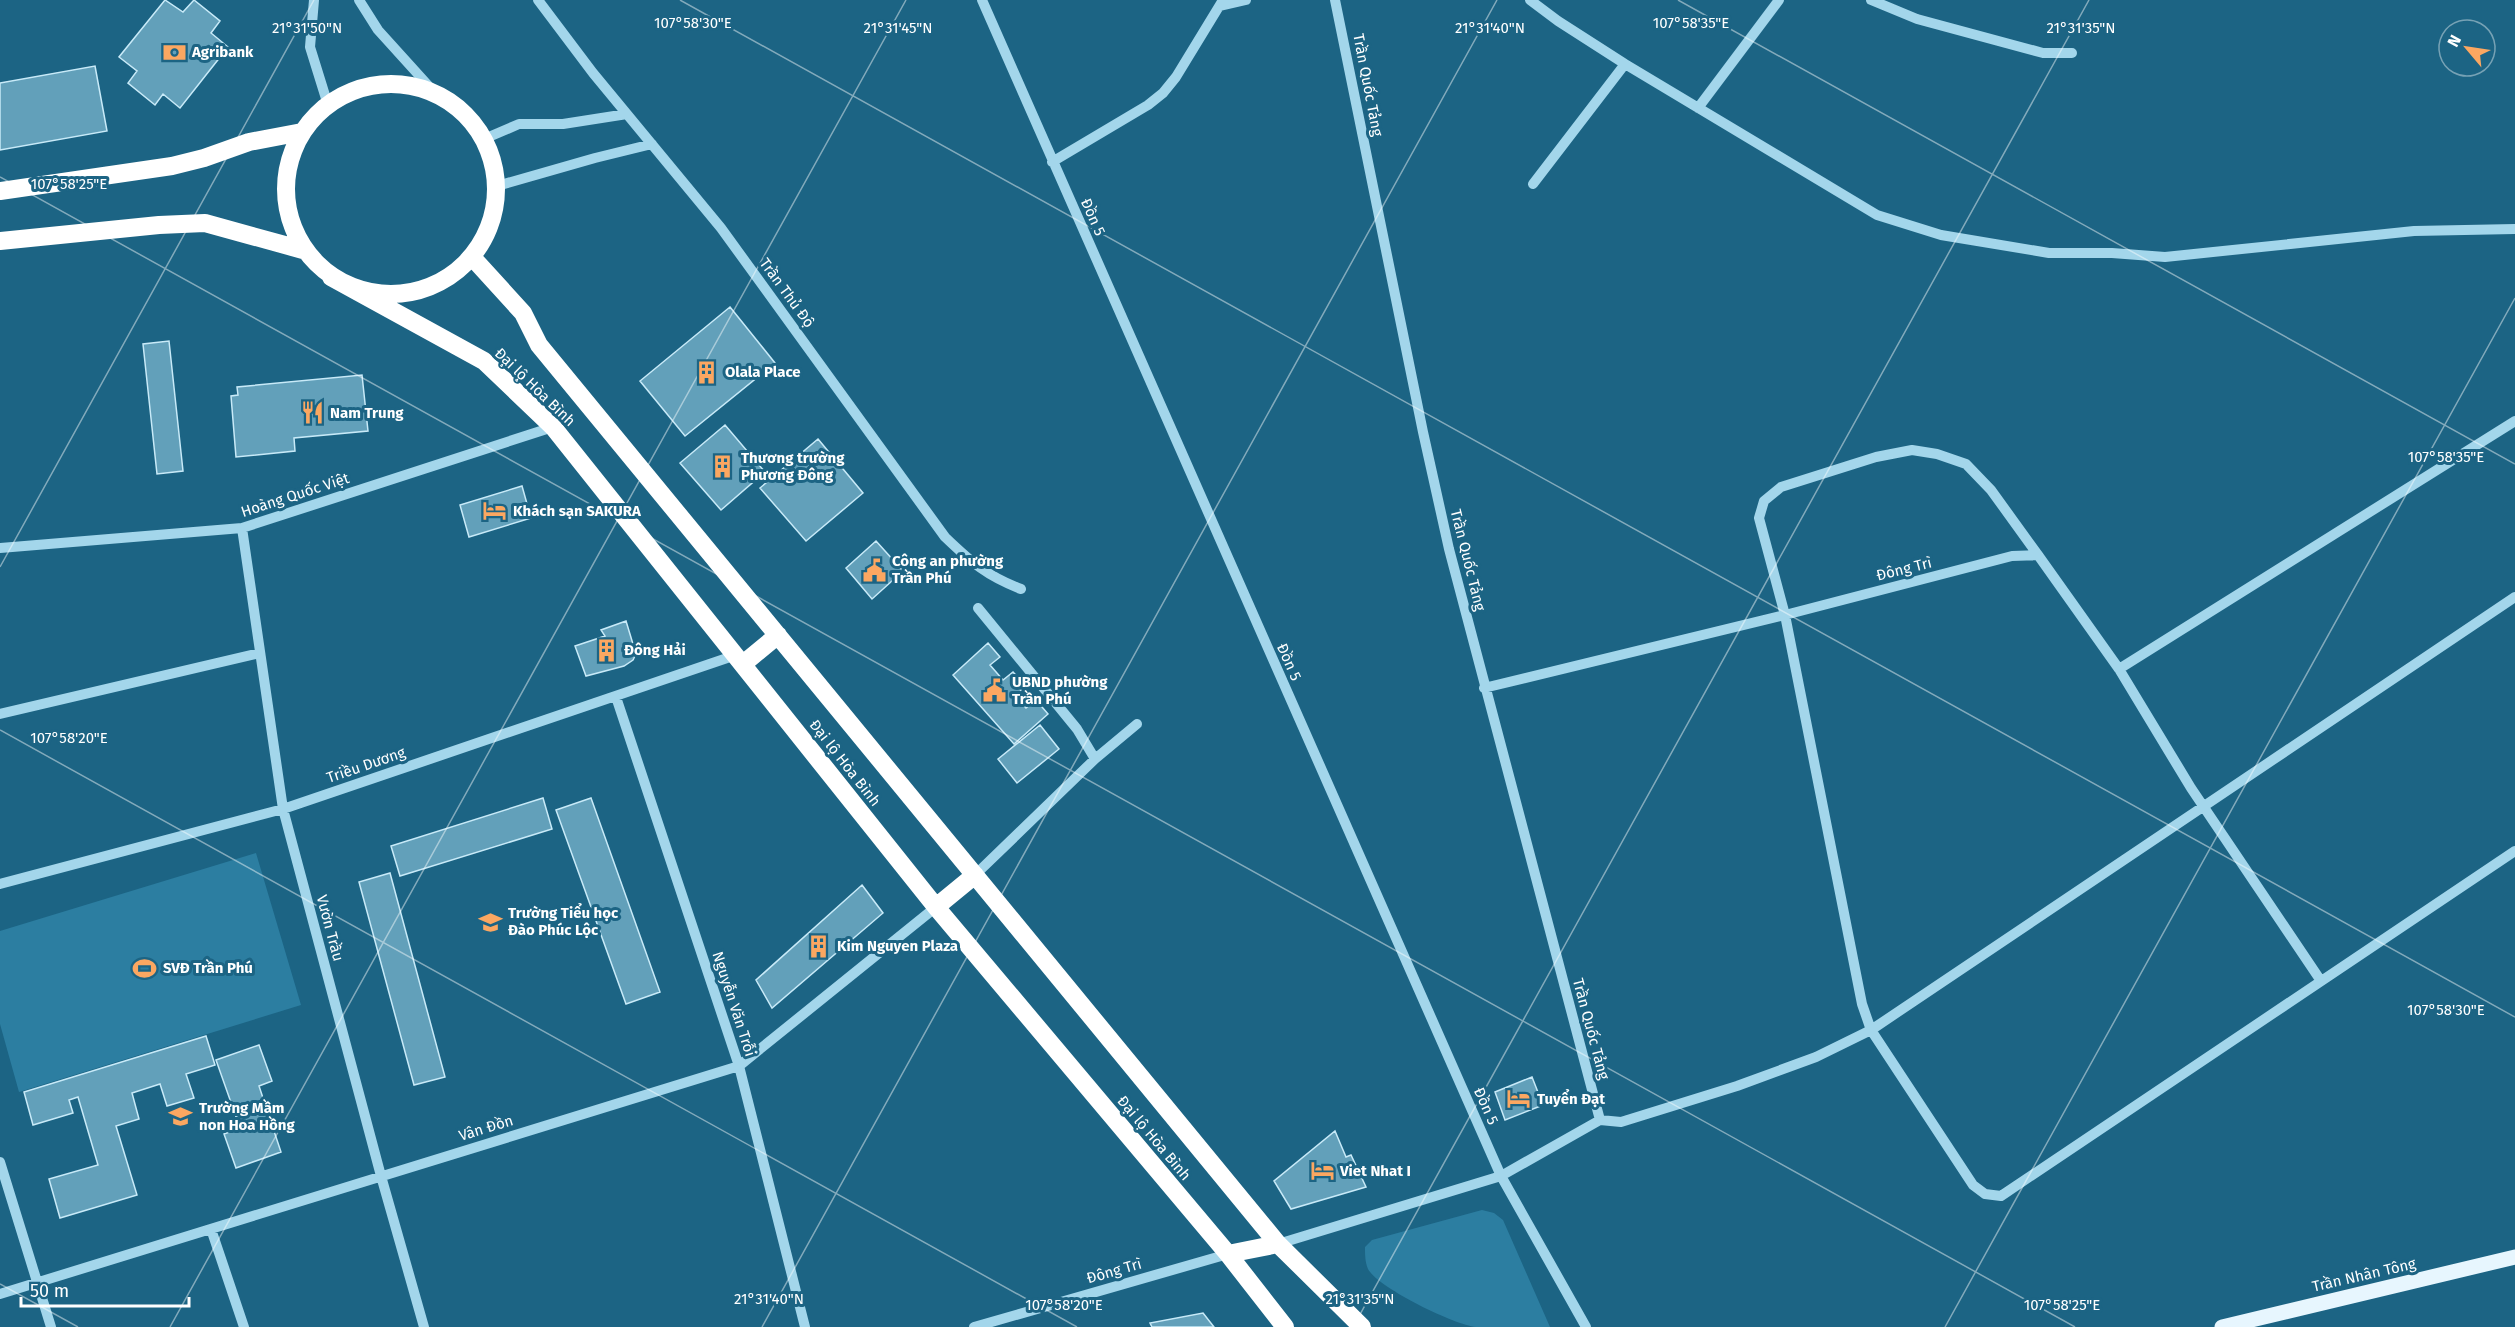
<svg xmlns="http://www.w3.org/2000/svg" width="2515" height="1327" font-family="'Fira Sans',sans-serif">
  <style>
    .park { fill: #2c7ea1 }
    .building { fill: #62a0ba; stroke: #c8eaf8; stroke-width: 1.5 }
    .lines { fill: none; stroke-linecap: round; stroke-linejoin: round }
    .minor { stroke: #a3d6eb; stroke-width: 10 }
    .major { stroke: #e7f6fe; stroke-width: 15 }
    .highway { stroke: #fff; stroke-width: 18 }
    .ticks { fill: none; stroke: #fff; stroke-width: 1.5; stroke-opacity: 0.45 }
    .labels { text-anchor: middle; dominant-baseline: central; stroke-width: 6; stroke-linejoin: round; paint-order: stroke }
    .poi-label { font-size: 15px; font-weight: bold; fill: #fff; stroke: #1c6484; text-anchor: start }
    .street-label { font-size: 15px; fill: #fff; stroke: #1c6484 }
    .ticks-label { font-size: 15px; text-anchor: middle; fill: #fff; stroke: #1c6484; stroke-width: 6; stroke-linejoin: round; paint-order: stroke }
  </style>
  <rect width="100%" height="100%" fill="#1c6484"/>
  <path class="park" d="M 256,853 L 301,1005 L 19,1092 L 0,1024 L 0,931 Z
    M 1482,1210 L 1494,1213 L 1503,1220 L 1550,1327 C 1526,1327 1501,1327 1476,1327 C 1455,1325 1378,1288 1368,1269 C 1365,1262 1365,1254 1365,1247 L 1372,1240 Z"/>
  <path class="building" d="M 165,0 L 183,12 L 194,0 L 220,21 L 211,33 L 228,47 L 180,108 L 163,94 L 155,105 L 128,83 L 137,71 L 119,57 Z
    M 95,66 L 107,131 L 0,150 L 0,83 Z
    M 730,307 L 775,363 L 685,436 L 640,381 Z
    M 169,341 L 183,471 L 157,474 L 143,344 Z
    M 362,375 L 368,431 L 294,438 L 295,451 L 236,457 L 231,396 L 238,395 L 237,387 Z
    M 725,425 L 765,472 L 721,510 L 680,463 Z
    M 818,439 L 863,493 L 806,541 L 760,488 Z
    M 522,486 L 531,518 L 469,537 L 460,505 Z
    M 876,541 L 903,571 L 872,599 L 846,568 Z
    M 626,621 L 636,654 L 633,660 L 624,666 L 586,676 L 575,646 L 605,636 L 601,630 Z
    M 988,643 L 1000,657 L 990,665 L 1003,680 L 1013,672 L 1026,686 L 1015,696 L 1026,708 L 1036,700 L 1048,714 L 1014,744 L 953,675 Z
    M 1040,725 L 1059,749 L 1017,783 L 998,759 Z
    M 543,798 L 552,829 L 400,876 L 391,846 Z
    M 591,798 L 660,992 L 626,1004 L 556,810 Z
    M 390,873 L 445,1077 L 414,1085 L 359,882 Z
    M 862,885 L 883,913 L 772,1008 L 756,980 Z
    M 206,1036 L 215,1065 L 186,1074 L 194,1098 L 167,1106 L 160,1084 L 132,1093 L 139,1119 L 116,1126 L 137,1195 L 60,1218 L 49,1179 L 98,1165 L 78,1097 L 69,1100 L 73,1113 L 33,1125 L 24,1092 Z
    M 259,1045 L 272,1081 L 259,1086 L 281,1152 L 236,1168 L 224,1134 L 240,1128 L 216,1060 Z
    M 1532,1077 L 1543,1105 L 1505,1120 L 1495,1092 Z
    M 1335,1131 L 1346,1157 L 1351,1155 L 1366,1187 L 1291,1209 L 1274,1181 Z
    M 1203,1313 L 1214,1327 L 1152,1327 L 1150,1323 Z"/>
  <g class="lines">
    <path class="minor" d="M 314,0 L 310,47 L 328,105
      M 359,0 L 378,30 L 435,93
      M 538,0 L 593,73 L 721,228 L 945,537 C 971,562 987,576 1021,589
      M 982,0 L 1501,1176 L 1586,1327
      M 1335,0 L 1423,432 L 1449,549 L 1600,1120
      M 1530,0 L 1558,21 L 1625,64 L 1877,215 L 1941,235 L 2049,253 L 2112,253 L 2165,257 L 2414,231 L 2515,229
      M 1871,0 L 1917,19 L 2043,53 L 2072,53
      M 1220,6 L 1246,0
      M 1698,108 L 1779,0
      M 484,139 L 519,124 L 563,124 L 627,114
      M 1052,162 L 1148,105 L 1163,93 L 1176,77 L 1223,0
      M 1533,184 L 1625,64
      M 497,186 L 595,158 L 652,144
      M 242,528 L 283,809 L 381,1176 L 424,1327
      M 0,548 L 242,528 L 553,427
      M 2038,555 L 1991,490 L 1966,464 L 1937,454 L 1912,450 L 1876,457 L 1781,487 L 1764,501 L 1759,518 L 1785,615 L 1862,1004 L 1871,1030 L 1973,1185 L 1985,1194 L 2001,1196 L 2515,851
      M 978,608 L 1077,729 L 1095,759
      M 2119,669 L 2515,421
      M 1484,688 L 1785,615 L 2012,556 L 2038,555 L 2119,669 L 2191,788 L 2321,981
      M 616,697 L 739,1066 L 805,1327
      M 0,714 L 260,653
      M 975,875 L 1095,759 L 1137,724
      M 0,884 L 283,809 L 736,655
      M 0,1162 L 51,1327
      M 211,1229 L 244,1327
      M 1278,1244 L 1501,1176 L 1600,1120 L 1621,1122 L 1737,1086 L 1816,1057 L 1871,1030 L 2515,597
      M 0,1294 L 739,1066 L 936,907
      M 974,1327 L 1228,1254"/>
    <path class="major" d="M 2222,1327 L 2515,1257"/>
    <path class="highway" d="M286 189a105 105 0 1 1 210 0a105 105 0 1 1-210 0Z
      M 0,191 L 172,166 L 204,158 L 249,142 L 302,132
      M 0,241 L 159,225 L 205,223 L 303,250
      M 472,257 L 523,313 L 539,345 L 1278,1244 L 1362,1327
      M 331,277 L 484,361 L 553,427 L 936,907 L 1228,1254 L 1285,1327
      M 743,664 L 778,635
      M 936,907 L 975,875
      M 1228,1254 L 1278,1244"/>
  </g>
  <path class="ticks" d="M 680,0 L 2515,1017M 1678,0 L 2515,464M 0,177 L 2075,1327M 0,567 L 314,0M 0,730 L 1077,1327M 0,1284 L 78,1327M 170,1327 L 906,0M 762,1327 L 1497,0M 1353,1327 L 2089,0M 1945,1327 L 2515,298"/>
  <defs>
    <symbol id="bank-bare" viewBox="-9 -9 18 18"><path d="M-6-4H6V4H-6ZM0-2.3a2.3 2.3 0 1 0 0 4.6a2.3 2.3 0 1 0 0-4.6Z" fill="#fba761" stroke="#1c6484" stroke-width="2.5" paint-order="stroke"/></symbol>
    <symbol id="building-bare" viewBox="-9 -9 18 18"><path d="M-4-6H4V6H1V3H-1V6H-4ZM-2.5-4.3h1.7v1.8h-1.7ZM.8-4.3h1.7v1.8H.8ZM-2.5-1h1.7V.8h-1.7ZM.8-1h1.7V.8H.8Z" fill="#fba761" stroke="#1c6484" stroke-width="2.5" paint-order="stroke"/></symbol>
    <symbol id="restaurant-bare" viewBox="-9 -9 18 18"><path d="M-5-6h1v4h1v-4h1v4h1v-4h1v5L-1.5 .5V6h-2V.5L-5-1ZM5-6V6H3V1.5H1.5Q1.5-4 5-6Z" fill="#fba761" stroke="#1c6484" stroke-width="2.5" paint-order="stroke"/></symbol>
    <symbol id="hotel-bare" viewBox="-9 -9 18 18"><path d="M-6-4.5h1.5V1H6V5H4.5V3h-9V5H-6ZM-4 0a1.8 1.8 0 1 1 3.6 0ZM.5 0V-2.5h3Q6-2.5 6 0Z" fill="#fba761" stroke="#1c6484" stroke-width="2.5" paint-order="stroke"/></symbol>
    <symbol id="civic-bare" viewBox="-9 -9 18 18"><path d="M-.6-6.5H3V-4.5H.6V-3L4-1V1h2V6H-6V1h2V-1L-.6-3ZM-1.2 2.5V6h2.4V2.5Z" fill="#fba761" stroke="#1c6484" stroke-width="2.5" paint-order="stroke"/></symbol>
    <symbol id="school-bare" viewBox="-9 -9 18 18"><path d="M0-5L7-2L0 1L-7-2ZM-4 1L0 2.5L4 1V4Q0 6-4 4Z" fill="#fba761" stroke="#1c6484" stroke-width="2.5" paint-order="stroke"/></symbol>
    <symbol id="stadium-bare" viewBox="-9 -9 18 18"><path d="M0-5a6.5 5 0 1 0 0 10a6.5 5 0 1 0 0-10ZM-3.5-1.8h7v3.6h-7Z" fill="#fba761" stroke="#1c6484" stroke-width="2.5" paint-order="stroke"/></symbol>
  </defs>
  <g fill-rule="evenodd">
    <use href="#bank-bare" x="158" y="36" width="33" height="33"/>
    <use href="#building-bare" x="690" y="356" width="33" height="33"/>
    <use href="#restaurant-bare" x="296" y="396" width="33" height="33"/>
    <use href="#building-bare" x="706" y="450" width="33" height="33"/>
    <use href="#hotel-bare" x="478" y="494" width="33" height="33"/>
    <use href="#civic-bare" x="858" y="554" width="33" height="33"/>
    <use href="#building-bare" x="590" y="634" width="33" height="33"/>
    <use href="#civic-bare" x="978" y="674" width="33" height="33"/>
    <use href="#school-bare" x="474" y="906" width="33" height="33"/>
    <use href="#building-bare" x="802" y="930" width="33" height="33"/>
    <use href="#stadium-bare" x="128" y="952" width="33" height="33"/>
    <use href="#hotel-bare" x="1502" y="1082" width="33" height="33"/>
    <use href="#school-bare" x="164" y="1100" width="33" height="33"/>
    <use href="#hotel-bare" x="1306" y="1154" width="33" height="33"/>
  </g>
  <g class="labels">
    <g class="poi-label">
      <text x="192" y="52">Agribank</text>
      <text x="725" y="372">Olala Place</text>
      <text x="330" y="413">Nam Trung</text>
      <text x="741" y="458">Thương trường<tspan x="741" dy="17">Phương Đông</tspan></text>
      <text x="513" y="511">Khách sạn SAKURA</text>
      <text x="892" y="561">Công an phường<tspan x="892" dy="17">Trần Phú</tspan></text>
      <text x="624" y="650">Đông Hải</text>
      <text x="1012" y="682">UBND phường<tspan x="1012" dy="17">Trần Phú</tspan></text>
      <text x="508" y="913">Trường Tiểu học<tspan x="508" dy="17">Đào Phúc Lộc</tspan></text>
      <text x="837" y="946">Kim Nguyen Plaza</text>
      <text x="163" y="968">SVĐ Trần Phú</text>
      <text x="1537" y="1099">Tuyển Đạt</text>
      <text x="199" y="1108">Trường Mầm<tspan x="199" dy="17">non Hoa Hồng</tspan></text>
      <text x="1340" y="1171">Viet Nhat I</text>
    </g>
    <g class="street-label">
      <text transform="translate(1368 85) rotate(79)">Trần Quốc Tảng</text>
      <text transform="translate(1093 217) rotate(66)">Đồn 5</text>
      <text transform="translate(787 293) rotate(54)">Trần Thủ Độ</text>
      <text transform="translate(535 387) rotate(44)">Đại lộ Hòa Bình</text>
      <text transform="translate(295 495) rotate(-18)">Hoàng Quốc Việt</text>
      <text transform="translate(1468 560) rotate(76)">Trần Quốc Tảng</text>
      <text transform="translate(1904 569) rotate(-14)">Đông Trì</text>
      <text transform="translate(1289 662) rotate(66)">Đồn 5</text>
      <text transform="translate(845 763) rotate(52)">Đại lộ Hòa Bình</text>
      <text transform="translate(366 765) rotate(-19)">Triều Dương</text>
      <text transform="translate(330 928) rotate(75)">Vườn Trầu</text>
      <text transform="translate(734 1004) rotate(72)">Nguyễn Văn Trỗi</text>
      <text transform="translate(1591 1029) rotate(75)">Trần Quốc Tảng</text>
      <text transform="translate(1486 1106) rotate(66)">Đồn 5</text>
      <text transform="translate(486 1128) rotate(-17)">Vân Đồn</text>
      <text transform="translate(1154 1138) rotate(50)">Đại lộ Hòa Bình</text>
      <text transform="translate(1114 1271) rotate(-16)">Đông Trì</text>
      <text transform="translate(2364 1275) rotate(-13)">Trần Nhân Tông</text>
    </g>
  </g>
  <g class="ticks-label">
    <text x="1691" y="28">107°58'35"E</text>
    <text x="693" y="28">107°58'30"E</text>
    <text x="307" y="33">21°31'50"N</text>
    <text x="898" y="33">21°31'45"N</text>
    <text x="1490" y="33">21°31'40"N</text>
    <text x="2081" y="33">21°31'35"N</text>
    <text x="69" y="189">107°58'25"E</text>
    <text x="2446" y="462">107°58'35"E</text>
    <text x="69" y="743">107°58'20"E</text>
    <text x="2446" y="1015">107°58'30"E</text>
    <text x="769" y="1304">21°31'40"N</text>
    <text x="1360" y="1304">21°31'35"N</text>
    <text x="1064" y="1310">107°58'20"E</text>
    <text x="2062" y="1310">107°58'25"E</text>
  </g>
  <g transform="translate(2467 48) rotate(299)"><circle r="28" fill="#1c6484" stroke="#77a2b5" stroke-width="1.5"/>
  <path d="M0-4.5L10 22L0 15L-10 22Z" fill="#fba761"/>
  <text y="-9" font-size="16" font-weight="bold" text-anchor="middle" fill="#ffffff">N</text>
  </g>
  <path d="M21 1297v9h168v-9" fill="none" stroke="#ffffff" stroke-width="3"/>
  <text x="30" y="1297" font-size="18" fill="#ffffff" stroke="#1c6484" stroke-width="4.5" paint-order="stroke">50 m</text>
</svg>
